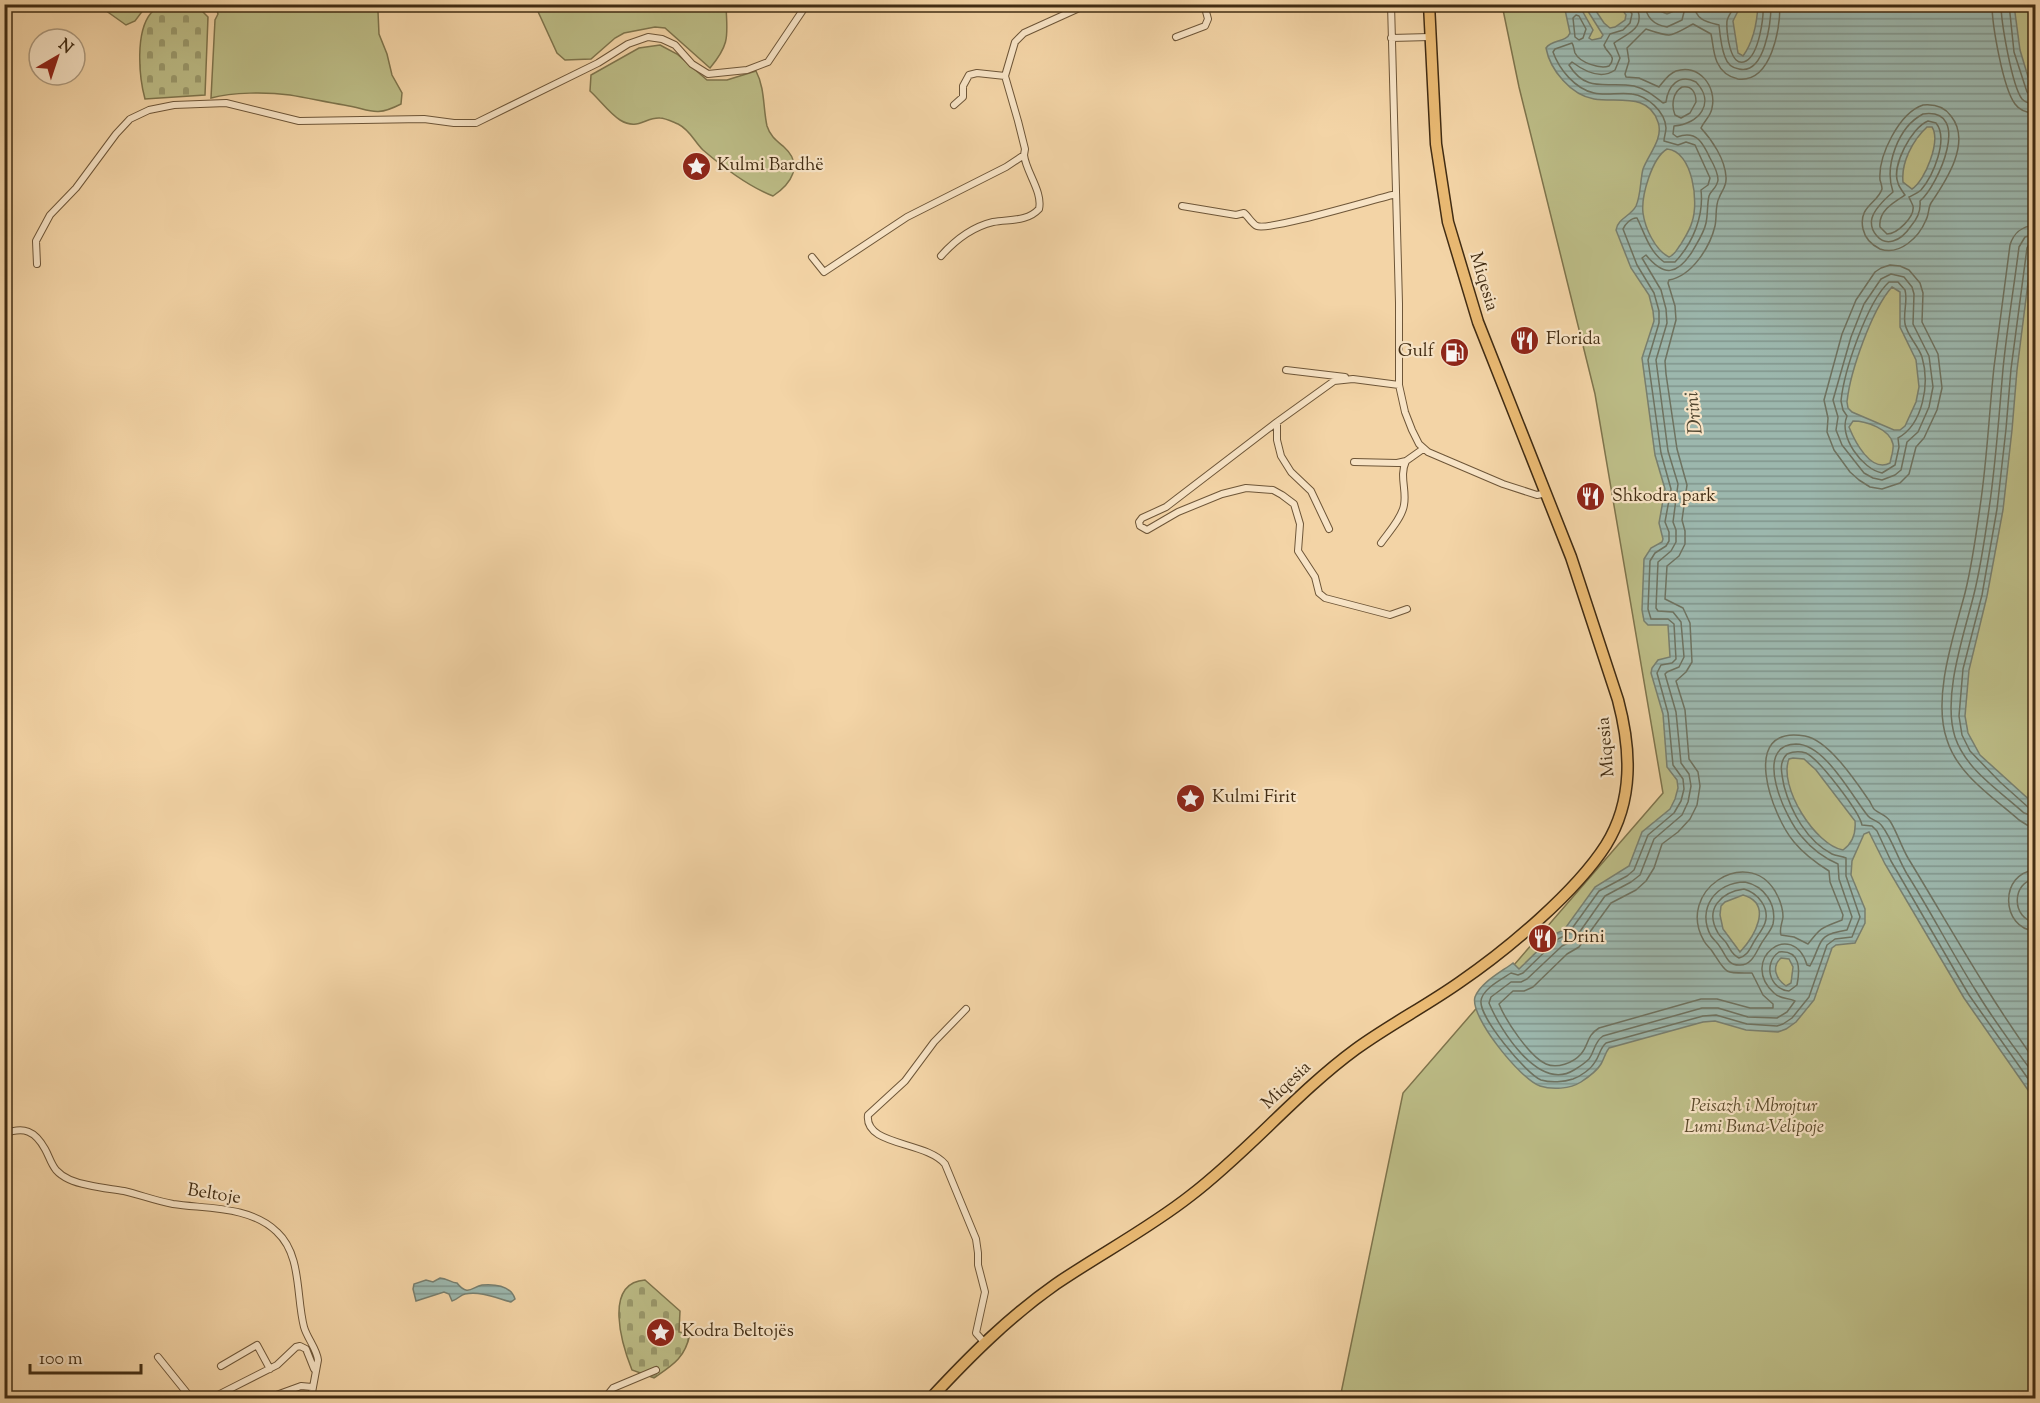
<svg xmlns="http://www.w3.org/2000/svg" width="2040" height="1403" font-family="'Sorts Mill Goudy',serif">
  <style>
    .green { fill: #bcbc86; stroke: #7e744c; stroke-width: 1.5 }
    .cemetery { fill: url(#cemetery-stones); stroke: #7e744c; stroke-width: 1.5 }
    .water { fill: url(#water-rules); stroke: #787f6f; stroke-width: 1.5; fill-rule: evenodd }
    .lines { fill: none; stroke-linecap: round; stroke-linejoin: round }
    .shore { stroke: #6e7260; stroke-width: 1.5 }
    .minor-casing { stroke: #6e5638; stroke-width: 8 }
    .primary-casing { stroke: #412c13; stroke-width: 13 }
    .minor { stroke: #f7e3c5; stroke-width: 6 }
    .primary { stroke: #eaba73; stroke-width: 10 }
    .labels { text-anchor: middle; dominant-baseline: central; stroke-width: 4.5; stroke-linejoin: round; paint-order: stroke }
    .poi-label { font-size: 18px; fill: #412c13; stroke: #f7e3c5; text-anchor: start }
    .street-label { font-size: 18px; fill: #412c13; stroke: #f7e3c5 }
    .park-label { font-size: 18px; font-style: italic; fill: #5a492a; stroke: #f7e3c5 }
    .water-label { font-size: 20px; font-style: italic; fill: #534832; stroke: #f7e3c5 }
  </style>
  <defs>
    <pattern id="cemetery-stones" width="16" height="16" patternUnits="userSpaceOnUse" patternTransform="scale(1.5)"><rect width="16" height="16" fill="#bcbc86"/><path d="M2 7V4a2 2 0 0 1 4 0v3zM10 15v-3a2 2 0 0 1 4 0v3z" fill="#9a996c"/></pattern>
    <pattern id="water-rules" width="6" height="5" patternUnits="userSpaceOnUse" patternTransform="scale(1.5)"><rect width="6" height="5" fill="#9cb7ad"/><path d="M0 2.5h6" fill="none" stroke="#81958c"/></pattern>
  </defs>
  <rect width="100%" height="100%" fill="#f3d4a6"/>
  <filter id="stains"><feTurbulence type="fractalNoise" baseFrequency=".00333" numOctaves="4"/><feColorMatrix values="0 0 0 0 .2 0 0 0 0 .09 0 0 0 0 .02 0 0 0 .5 -.17"/></filter>
  <radialGradient id="worn" r=".72"><stop offset=".6" stop-color="#630" stop-opacity="0"/><stop offset="1" stop-color="#630" stop-opacity=".3"/></radialGradient>
  <path class="green" d="M 215,4 L 375,5 L 378,12 L 379,34 L 387,54 L 392,75 L 402,93 L 401,104 C 374,118 370,109 344,105 C 326,102 308,98 290,95 C 267,92 233,92 211,98 L 215,20 L 218,14 Z
    M 98,5 L 147,5 L 135,21 L 126,25 Z
    M 535,5 L 726,5 C 727,35 731,43 710,68 L 665,28 L 655,27 L 624,33 L 615,38 L 591,59 L 565,60 L 557,53 Z
    M 1502,5 L 2035,5 L 2035,1398 L 1340,1398 L 1403,1093 L 1663,793 L 1595,394 L 1519,87 Z
    M 660,45 L 677,54 L 707,80 L 727,80 L 756,71 C 765,88 763,108 767,126 C 770,136 777,141 784,147 C 804,165 791,184 773,196 C 747,186 724,168 703,150 C 694,141 690,130 678,124 C 673,122 665,118 660,118 C 645,117 638,131 620,120 C 609,113 600,100 590,91 L 591,75 L 639,48 Z"/>
  <path class="cemetery" d="M 163,4 L 196,5 L 208,17 L 205,95 L 145,99 C 139,77 135,32 151,13 C 154,10 159,7 163,4 Z
    M 645,1280 L 680,1311 L 679,1332 L 690,1334 C 685,1358 673,1365 654,1378 L 632,1370 C 622,1345 603,1283 645,1280 Z"/>
  <path class="water" d="M 1564,5 L 1579,5 L 1593,30 L 1589,38 L 1592,40 L 1601,38 L 1603,35 L 1584,5 L 1592,5 L 1604,23 L 1610,28 L 1615,27 L 1625,20 L 1626,15 L 1619,5 L 1658,5 L 1662,12 L 1667,14 L 1672,12 L 1673,5 L 1706,5 L 1712,10 L 1716,10 L 1719,5 L 1741,5 L 1733,21 L 1738,53 L 1743,56 C 1754,41 1757,23 1758,5 L 2014,5 L 2020,50 L 2035,100 L 2035,227 L 2017,370 L 2012,430 L 2003,510 L 1987,596 L 1969,670 L 1965,716 L 1968,733 L 1980,755 L 2035,805 L 2035,892 L 2031,895 L 2030,900 L 2036,913 L 2035,1100 L 1964,998 L 1885,864 L 1869,832 L 1864,834 L 1852,861 L 1851,875 L 1865,909 L 1865,923 L 1855,943 L 1836,945 L 1832,948 L 1814,1000 L 1796,1022 L 1786,1029 L 1778,1032 L 1746,1030 L 1715,1021 L 1703,1022 L 1609,1048 C 1605,1053 1604,1059 1601,1064 C 1597,1071 1587,1078 1581,1082 C 1570,1089 1552,1090 1540,1086 C 1521,1080 1469,1016 1475,997 C 1480,983 1501,972 1513,963 L 1519,969 L 1555,934 L 1564,930 L 1595,887 L 1629,866 L 1642,832 L 1670,809 L 1675,799 L 1678,788 L 1677,780 L 1667,767 L 1663,714 L 1651,673 L 1652,668 L 1658,660 L 1670,657 L 1668,625 L 1648,625 L 1644,621 L 1642,610 L 1644,559 L 1651,548 L 1662,542 L 1663,539 L 1659,523 L 1665,489 L 1655,455 L 1642,358 L 1654,321 L 1653,311 L 1649,295 L 1631,268 L 1616,230 C 1618,218 1631,216 1636,206 C 1641,195 1640,181 1643,169 C 1648,155 1664,138 1658,122 C 1648,92 1617,103 1594,99 C 1571,95 1550,70 1546,48 C 1552,39 1566,43 1570,33 ZM 1927,127 L 1932,127 C 1941,141 1925,181 1912,189 L 1903,182 C 1901,162 1913,140 1927,127 ZM 1667,149 C 1693,151 1699,203 1692,222 C 1690,230 1685,237 1681,244 C 1677,249 1675,255 1669,257 C 1655,250 1645,228 1643,213 C 1641,196 1652,158 1667,149 ZM 1892,287 L 1900,292 L 1900,327 L 1916,360 L 1919,387 L 1916,402 L 1905,426 L 1900,430 L 1894,430 L 1852,412 L 1848,408 L 1847,402 C 1850,372 1872,309 1892,287 ZM 1853,421 C 1866,421 1890,429 1893,444 C 1894,450 1891,457 1890,463 C 1871,473 1855,442 1849,427 ZM 1793,758 L 1804,759 L 1816,770 L 1855,821 C 1856,833 1853,843 1843,850 C 1815,845 1778,786 1789,759 ZM 1743,895 C 1774,904 1754,937 1740,952 L 1723,929 L 1720,915 L 1721,906 L 1725,902 ZM 1781,958 L 1789,959 L 1793,967 L 1791,983 L 1786,986 C 1776,979 1771,967 1781,958 Z
    M 440,1278 C 447,1278 451,1283 457,1283 C 468,1297 472,1287 482,1285 C 495,1284 511,1286 515,1299 L 511,1302 C 496,1298 481,1291 465,1294 C 460,1295 457,1300 452,1301 L 449,1294 L 444,1292 L 416,1301 L 413,1289 L 414,1284 L 426,1280 L 433,1282 Z"/>
  <g class="lines">
    <path class="shore" d="M 1626,4 L 1632,14 L 1630,23 L 1623,30 L 1610,34 L 1604,45 C 1606,53 1618,56 1609,66 C 1600,69 1580,63 1575,53 C 1574,50 1574,46 1572,43 L 1555,49 L 1553,52 C 1559,69 1575,89 1594,93 C 1606,96 1620,92 1632,94 C 1647,96 1665,111 1666,128 C 1666,132 1664,137 1664,141 L 1678,145 L 1686,142 L 1695,145 L 1710,178 L 1708,185 L 1701,190 C 1704,216 1693,243 1675,262 L 1664,262 C 1649,251 1645,234 1637,218 C 1632,217 1625,224 1623,229 L 1637,265 L 1654,293 L 1659,311 L 1659,323 L 1648,360 L 1661,453 L 1671,489 L 1665,522 L 1669,532 L 1669,541 L 1666,546 L 1655,553 L 1650,561 L 1648,609 L 1651,619 L 1668,619 L 1674,624 L 1676,659 L 1672,663 L 1661,665 L 1657,673 L 1668,713 L 1673,765 L 1683,779 L 1684,789 L 1681,801 L 1674,813 L 1648,835 L 1634,870 L 1627,876 L 1599,891 L 1568,934 L 1558,939 L 1523,973 L 1518,975 L 1511,973 C 1502,979 1482,989 1481,1001 C 1479,1017 1526,1074 1541,1080 C 1551,1083 1564,1082 1573,1079 C 1581,1076 1591,1069 1595,1062 C 1600,1055 1600,1048 1606,1043 L 1703,1016 L 1716,1015 L 1747,1024 L 1777,1026 L 1783,1024 L 1792,1018 L 1809,997 L 1827,945 L 1835,939 L 1852,937 L 1860,917 L 1846,876 L 1846,858 C 1842,856 1836,856 1832,854 C 1807,841 1791,812 1784,786 C 1782,774 1778,763 1787,754 C 1792,752 1799,751 1806,753 C 1819,759 1859,811 1862,825 L 1872,826 L 1877,831 L 1891,861 L 1969,995 L 2036,1090
      M 1635,4 C 1648,28 1628,33 1614,43 L 1620,58 L 1615,70 C 1601,80 1584,71 1572,62 L 1569,65 C 1587,94 1607,81 1634,86 C 1646,89 1654,96 1663,103 L 1666,102 C 1668,86 1679,73 1696,82 C 1716,103 1699,124 1674,126 L 1673,134 L 1677,137 C 1697,130 1703,143 1710,158 C 1714,165 1718,173 1718,180 C 1717,188 1711,190 1709,196 C 1707,204 1708,214 1706,223 C 1704,233 1697,243 1692,252 C 1677,275 1664,277 1646,255 L 1642,258 L 1661,290 L 1666,309 L 1667,323 L 1656,360 L 1668,451 L 1678,484 L 1673,522 L 1676,530 L 1676,542 L 1671,551 L 1658,562 L 1656,608 L 1658,611 L 1673,612 L 1681,622 L 1684,657 L 1679,667 L 1667,672 L 1665,674 L 1676,712 L 1681,763 L 1689,774 L 1691,786 L 1688,802 L 1682,815 L 1654,839 L 1640,875 L 1631,882 L 1605,896 L 1574,940 L 1562,946 L 1527,979 L 1521,982 L 1511,982 L 1491,997 L 1489,1003 C 1500,1030 1539,1092 1574,1070 C 1579,1067 1585,1063 1589,1059 C 1595,1051 1594,1042 1603,1036 L 1702,1008 L 1718,1008 L 1748,1017 L 1777,1018 L 1787,1012 L 1795,1001 C 1788,997 1781,1000 1774,993 C 1738,960 1793,918 1807,965 L 1810,966 C 1823,942 1815,935 1847,930 L 1852,917 L 1839,879 L 1838,864 C 1824,858 1812,849 1802,837 C 1786,820 1751,745 1796,744 C 1825,744 1851,795 1868,816 C 1871,820 1878,820 1882,826 C 1892,839 1898,859 1907,874 C 1931,912 1952,953 1976,991 C 1994,1021 2015,1049 2036,1077
      M 1645,4 C 1646,18 1655,25 1667,27 L 1682,20 L 1686,4
      M 1694,4 C 1695,20 1707,22 1719,25 C 1720,35 1721,47 1725,57 C 1727,63 1732,68 1739,69 C 1765,75 1771,22 1771,4
      M 1735,4 C 1733,11 1728,15 1727,21 C 1726,31 1730,70 1746,61 C 1759,54 1764,18 1763,4
      M 1780,4 C 1780,28 1772,83 1738,79 C 1729,77 1721,71 1717,62 C 1713,53 1713,43 1711,34 L 1693,24 C 1669,37 1673,38 1646,29 L 1627,48 L 1629,61 L 1625,74 L 1626,77 L 1639,78 L 1659,87 C 1664,81 1668,74 1676,71 C 1699,63 1717,87 1712,108 C 1711,116 1704,121 1701,128 C 1712,140 1725,159 1726,177 C 1727,186 1722,190 1719,198 C 1715,205 1717,217 1715,226 C 1710,247 1692,276 1669,280 L 1668,283 L 1675,306 L 1676,320 L 1665,361 L 1666,374 L 1677,449 L 1687,485 L 1682,520 L 1685,531 L 1685,544 L 1679,556 L 1667,566 L 1665,599 L 1683,608 L 1690,623 L 1692,662 L 1686,672 L 1676,681 L 1685,710 L 1689,759 L 1698,772 L 1700,786 L 1697,805 L 1690,819 L 1678,832 L 1662,844 L 1654,868 L 1646,881 L 1636,890 L 1611,903 L 1579,947 L 1567,954 L 1533,987 L 1524,991 L 1513,991 L 1499,1004 C 1506,1021 1529,1056 1546,1064 C 1557,1069 1573,1063 1581,1054 C 1589,1045 1586,1036 1599,1028 L 1701,999 L 1717,999 L 1750,1008 L 1773,1008 L 1773,1004 L 1763,995 L 1752,973 C 1723,973 1728,975 1712,951 C 1710,948 1706,945 1704,941 C 1675,891 1747,845 1775,891 C 1779,898 1783,909 1783,917 C 1782,924 1779,929 1781,935 L 1794,937 L 1808,944 C 1821,927 1821,928 1842,920 L 1843,915 L 1830,882 L 1829,871 C 1816,863 1804,854 1794,842 C 1772,816 1738,724 1805,736 C 1828,740 1855,780 1868,799 C 1871,802 1872,808 1875,810 C 1880,814 1886,815 1890,821 C 1897,832 1901,846 1908,858 C 1950,927 1988,996 2036,1062
      M 1992,4 C 1992,25 2003,88 2015,104 C 2020,111 2027,113 2036,113
      M 2001,4 C 2001,22 2012,86 2022,99 C 2026,103 2030,104 2036,104
      M 2009,4 L 2014,52 L 2027,92 L 2031,96 L 2036,97
      M 1576,15 L 1579,16 L 1586,29 L 1583,38 L 1579,40 L 1575,37 L 1573,18 Z
      M 1682,87 C 1692,85 1696,93 1696,102 L 1690,113 L 1681,118 L 1675,115 C 1671,105 1673,92 1682,87 Z
      M 1923,105 C 1934,104 1944,106 1951,116 C 1972,142 1946,181 1931,203 C 1928,208 1929,215 1926,220 C 1919,237 1900,256 1880,249 C 1872,245 1865,238 1863,229 C 1858,206 1878,203 1882,189 C 1882,186 1881,183 1880,180 C 1878,156 1899,113 1923,105 Z
      M 1923,114 C 1973,107 1938,186 1920,201 C 1921,211 1918,218 1911,226 C 1907,232 1901,239 1893,241 C 1880,245 1869,230 1872,218 C 1875,208 1886,198 1893,192 C 1884,166 1898,127 1923,114 Z
      M 1928,121 L 1936,123 C 1949,139 1933,176 1921,190 C 1918,193 1913,195 1909,197 C 1910,200 1912,203 1913,206 C 1915,217 1897,234 1887,234 L 1880,227 C 1878,211 1894,202 1905,195 C 1903,192 1899,187 1898,183 C 1891,166 1912,127 1928,121 Z
      M 2036,225 C 2022,226 2014,232 2010,245 C 2005,286 1999,326 1994,367 C 1989,414 1987,461 1980,507 C 1976,536 1972,565 1965,593 C 1954,635 1932,697 1947,740 C 1958,775 1993,797 2019,820 L 2027,825 L 2036,826
      M 2036,234 L 2025,237 L 2019,247 C 2014,287 2007,328 2003,369 C 1999,415 1996,462 1989,509 C 1985,537 1981,566 1974,594 C 1964,635 1942,696 1955,737 C 1966,770 2000,791 2024,813 L 2036,817
      M 2036,242 L 2030,243 L 2027,248 L 2011,369 L 2006,429 L 1997,509 L 1982,595 L 1963,669 L 1959,716 L 1962,735 L 1970,751 L 2000,782 L 2029,808 L 2036,809
      M 1890,265 L 1900,266 L 1909,270 L 1920,283 L 1923,293 L 1922,322 L 1938,354 L 1942,388 L 1937,410 L 1924,438 L 1916,447 L 1909,474 L 1900,483 L 1882,489 L 1870,487 L 1859,480 L 1850,472 L 1834,450 L 1827,432 L 1828,418 L 1824,400 L 1842,334 L 1856,300 L 1875,272 L 1881,268 Z
      M 1891,274 L 1904,277 L 1912,287 L 1914,294 L 1913,324 L 1929,356 L 1933,387 L 1929,407 L 1918,432 L 1907,442 L 1901,470 L 1895,475 L 1882,480 L 1873,478 L 1864,473 L 1842,445 L 1836,430 L 1838,417 L 1833,400 L 1851,337 L 1864,304 L 1881,279 Z
      M 1889,282 L 1898,282 L 1905,290 C 1908,301 1903,312 1905,324 C 1908,337 1918,345 1922,357 C 1930,384 1923,424 1898,438 L 1899,447 L 1895,465 L 1882,473 C 1862,469 1838,436 1847,416 L 1843,410 L 1841,401 C 1844,371 1867,302 1889,282 Z
      M 2036,870 C 1999,872 2000,929 2036,931
      M 2036,879 C 2011,881 2011,920 2036,922
      M 1745,882 C 1764,886 1777,904 1773,924 C 1771,931 1765,937 1761,944 C 1756,952 1752,966 1739,965 C 1727,965 1726,955 1720,947 C 1718,943 1714,940 1711,936 C 1696,909 1716,882 1745,882 Z
      M 1744,889 C 1758,893 1770,908 1765,923 C 1763,929 1758,935 1755,940 C 1750,948 1748,956 1739,958 C 1731,954 1731,950 1727,944 C 1725,940 1720,937 1718,933 C 1704,909 1721,892 1744,889 Z
      M 1779,952 C 1801,950 1800,970 1797,985 L 1789,991 C 1769,989 1763,963 1779,952 Z"/>
    <defs>
      <path id="minor" d="M 1391,4 L 1399,303 L 1399,385 L 1405,412 L 1412,430 L 1419,444 L 1428,452 L 1503,484 L 1537,495 L 1547,493
        M 1176,37 L 1205,26 L 1208,19 L 1204,4
        M 1391,38 L 1430,37
        M 954,105 L 963,97 L 963,86 L 969,75 L 977,73 L 1005,76
        M 1182,206 L 1236,215 L 1244,213 C 1248,216 1252,224 1257,226 C 1270,231 1375,199 1396,194
        M 941,256 C 956,239 972,227 993,222 C 1009,219 1027,222 1039,209 C 1043,192 1026,172 1024,155
        M 812,257 L 824,272 L 907,217 L 1006,167 L 1024,155 L 1025,149 L 1018,121 L 1005,76 L 1015,42 L 1024,33 L 1088,4
        M 37,264 L 36,241 L 50,215 L 76,188 L 116,134 L 130,119 L 149,110 L 174,105 L 226,103 L 299,121 L 424,119 L 454,123 L 476,123 L 598,63 L 628,44 L 648,37 L 662,39 L 675,45 L 692,64 L 708,74 L 747,70 L 768,62 L 807,4
        M 1286,370 L 1345,377
        M 1277,422 L 1166,507 L 1142,518 L 1139,522 L 1140,526 L 1147,530 L 1178,512 L 1222,494 L 1246,488 L 1273,490 L 1282,495 L 1294,504 L 1300,524 L 1298,551 L 1315,577 L 1319,593 L 1325,598 L 1390,615 L 1407,609
        M 1354,462 L 1397,463 L 1406,461 L 1423,449
        M 1329,529 L 1311,491 L 1291,472 L 1281,456 L 1277,440 L 1277,422 L 1334,381 L 1353,379 L 1399,385
        M 1381,543 C 1388,533 1402,518 1404,505 C 1407,490 1399,476 1406,461
        M 966,1009 L 934,1042 L 905,1081 L 868,1115 C 864,1146 926,1141 945,1164 L 976,1239 L 978,1253 L 978,1265 L 985,1292 L 976,1333 L 984,1342
        M 4,1134 C 24,1126 35,1131 45,1149 C 49,1156 51,1164 56,1170 C 64,1179 77,1183 88,1185 C 100,1188 112,1189 124,1191 C 141,1195 156,1201 173,1204 C 206,1209 251,1206 277,1232 C 302,1255 296,1297 304,1327 C 307,1338 317,1349 318,1360 L 311,1398
        M 158,1357 L 191,1398
        M 221,1366 L 257,1345 L 270,1369
        M 936,1393 L 948,1398
        M 212,1398 L 277,1365 L 296,1347 L 300,1346 L 306,1349 L 314,1369
        M 268,1398 L 301,1386 L 312,1387
        M 605,1398 L 613,1388 L 656,1370"/>
      <path id="primary" d="M 931,1398 C 970,1356 1009,1317 1056,1284 C 1100,1254 1148,1229 1190,1196 C 1249,1151 1296,1093 1356,1049 C 1389,1025 1426,1006 1460,982 C 1507,950 1576,892 1606,845 C 1634,800 1631,749 1618,700 L 1571,557 L 1478,322 L 1448,222 L 1436,144 L 1429,4"/>
    </defs>
    <use href="#minor" class="minor-casing"/>
    <use href="#primary" class="primary-casing"/>
    <use href="#minor" class="minor"/>
    <use href="#primary" class="primary"/>
  </g>
  <defs>
    <symbol id="sight-disc" viewBox="-11 -11 22 22"><circle r="9.5" fill="#8f2418" stroke="#f7e3c5"/><path d="M0-6L1.8-2.2L6-1.7L2.9 1.2L3.7 5.4L0 3.3L-3.7 5.4L-2.9 1.2L-6-1.7L-1.8-2.2Z" fill="#fff"/></symbol>
    <symbol id="restaurant-disc" viewBox="-11 -11 22 22"><circle r="9.5" fill="#8f2418" stroke="#f7e3c5"/><path d="M-5-6h1v4h1v-4h1v4h1v-4h1v5L-1.5 .5V6h-2V.5L-5-1ZM5-6V6H3V1.5H1.5Q1.5-4 5-6Z" fill="#fff"/></symbol>
    <symbol id="fuel-disc" viewBox="-11 -11 22 22"><circle r="9.5" fill="#8f2418" stroke="#f7e3c5"/><path d="M-5.5-6h7V0h2V4h1.3V-2.5L3-4.5l.8-.8L6-3V5H2.5V1h-1V6h-7ZM-4.2-4.7v3.2H.2V-4.7Z" fill="#fff"/></symbol>
  </defs>
  <g fill-rule="evenodd">
    <use href="#sight-disc" x="680" y="150" width="33" height="33"/>
    <use href="#restaurant-disc" x="1508" y="324" width="33" height="33"/>
    <use href="#fuel-disc" x="1438" y="336" width="33" height="33"/>
    <use href="#restaurant-disc" x="1574" y="480" width="33" height="33"/>
    <use href="#sight-disc" x="1174" y="782" width="33" height="33"/>
    <use href="#restaurant-disc" x="1526" y="922" width="33" height="33"/>
    <use href="#sight-disc" x="644" y="1316" width="33" height="33"/>
  </g>
  <g class="labels">
    <g class="poi-label">
      <text x="717" y="166">Kulmi Bardhë</text>
      <text x="1546" y="340">Florida</text>
      <text x="1434" y="352" text-anchor="end">Gulf</text>
      <text x="1612" y="497">Shkodra park</text>
      <text x="1212" y="798">Kulmi Firit</text>
      <text x="1563" y="938">Drini</text>
      <text x="682" y="1332">Kodra Beltojës</text>
    </g>
    <g class="street-label">
      <text transform="translate(1483 282) rotate(73)">Miqesia</text>
      <text transform="translate(1607 747) rotate(-95)">Miqesia</text>
      <text transform="translate(1287 1086) rotate(-44)">Miqesia</text>
      <text transform="translate(214 1195) rotate(9)">Beltoje</text>
    </g>
    <g class="park-label">
      <text x="1754" y="1107">Peisazh i Mbrojtur<tspan x="1754" dy="21">Lumi Buna-Velipoje</tspan></text>
    </g>
    <g class="water-label">
      <text transform="translate(1695 413) rotate(-96)">Drini</text>
    </g>
  </g>
  <rect width="2040" height="1403" fill="none" stroke="#f3d4a6" stroke-width="24"/>
  <rect x="6" y="6" width="2028" height="1391" fill="none" stroke="#412c13" stroke-width="3"/>
  <rect x="12" y="12" width="2016" height="1379" fill="none" stroke="#412c13" stroke-width="1.5"/>
  <g transform="translate(57 57) rotate(39)"><circle r="28" fill="#f7e3c5" stroke="#ae9a7e" stroke-width="1.5"/>
  <path d="M0-4.5L10 22L0 15L-10 22Z" fill="#8f2418"/>
  <text y="-9" font-size="16" font-weight="bold" text-anchor="middle" fill="#412c13">N</text>
  </g>
  <path d="M30 1364v9h111v-9" fill="none" stroke="#412c13" stroke-width="3"/>
  <text x="39" y="1364" font-size="18" fill="#412c13" stroke="#f7e3c5" stroke-width="4.5" paint-order="stroke">100 m</text>
  <rect width="100%" height="100%" filter="url(#stains)"/>
  <rect width="100%" height="100%" fill="url(#worn)"/>
</svg>
